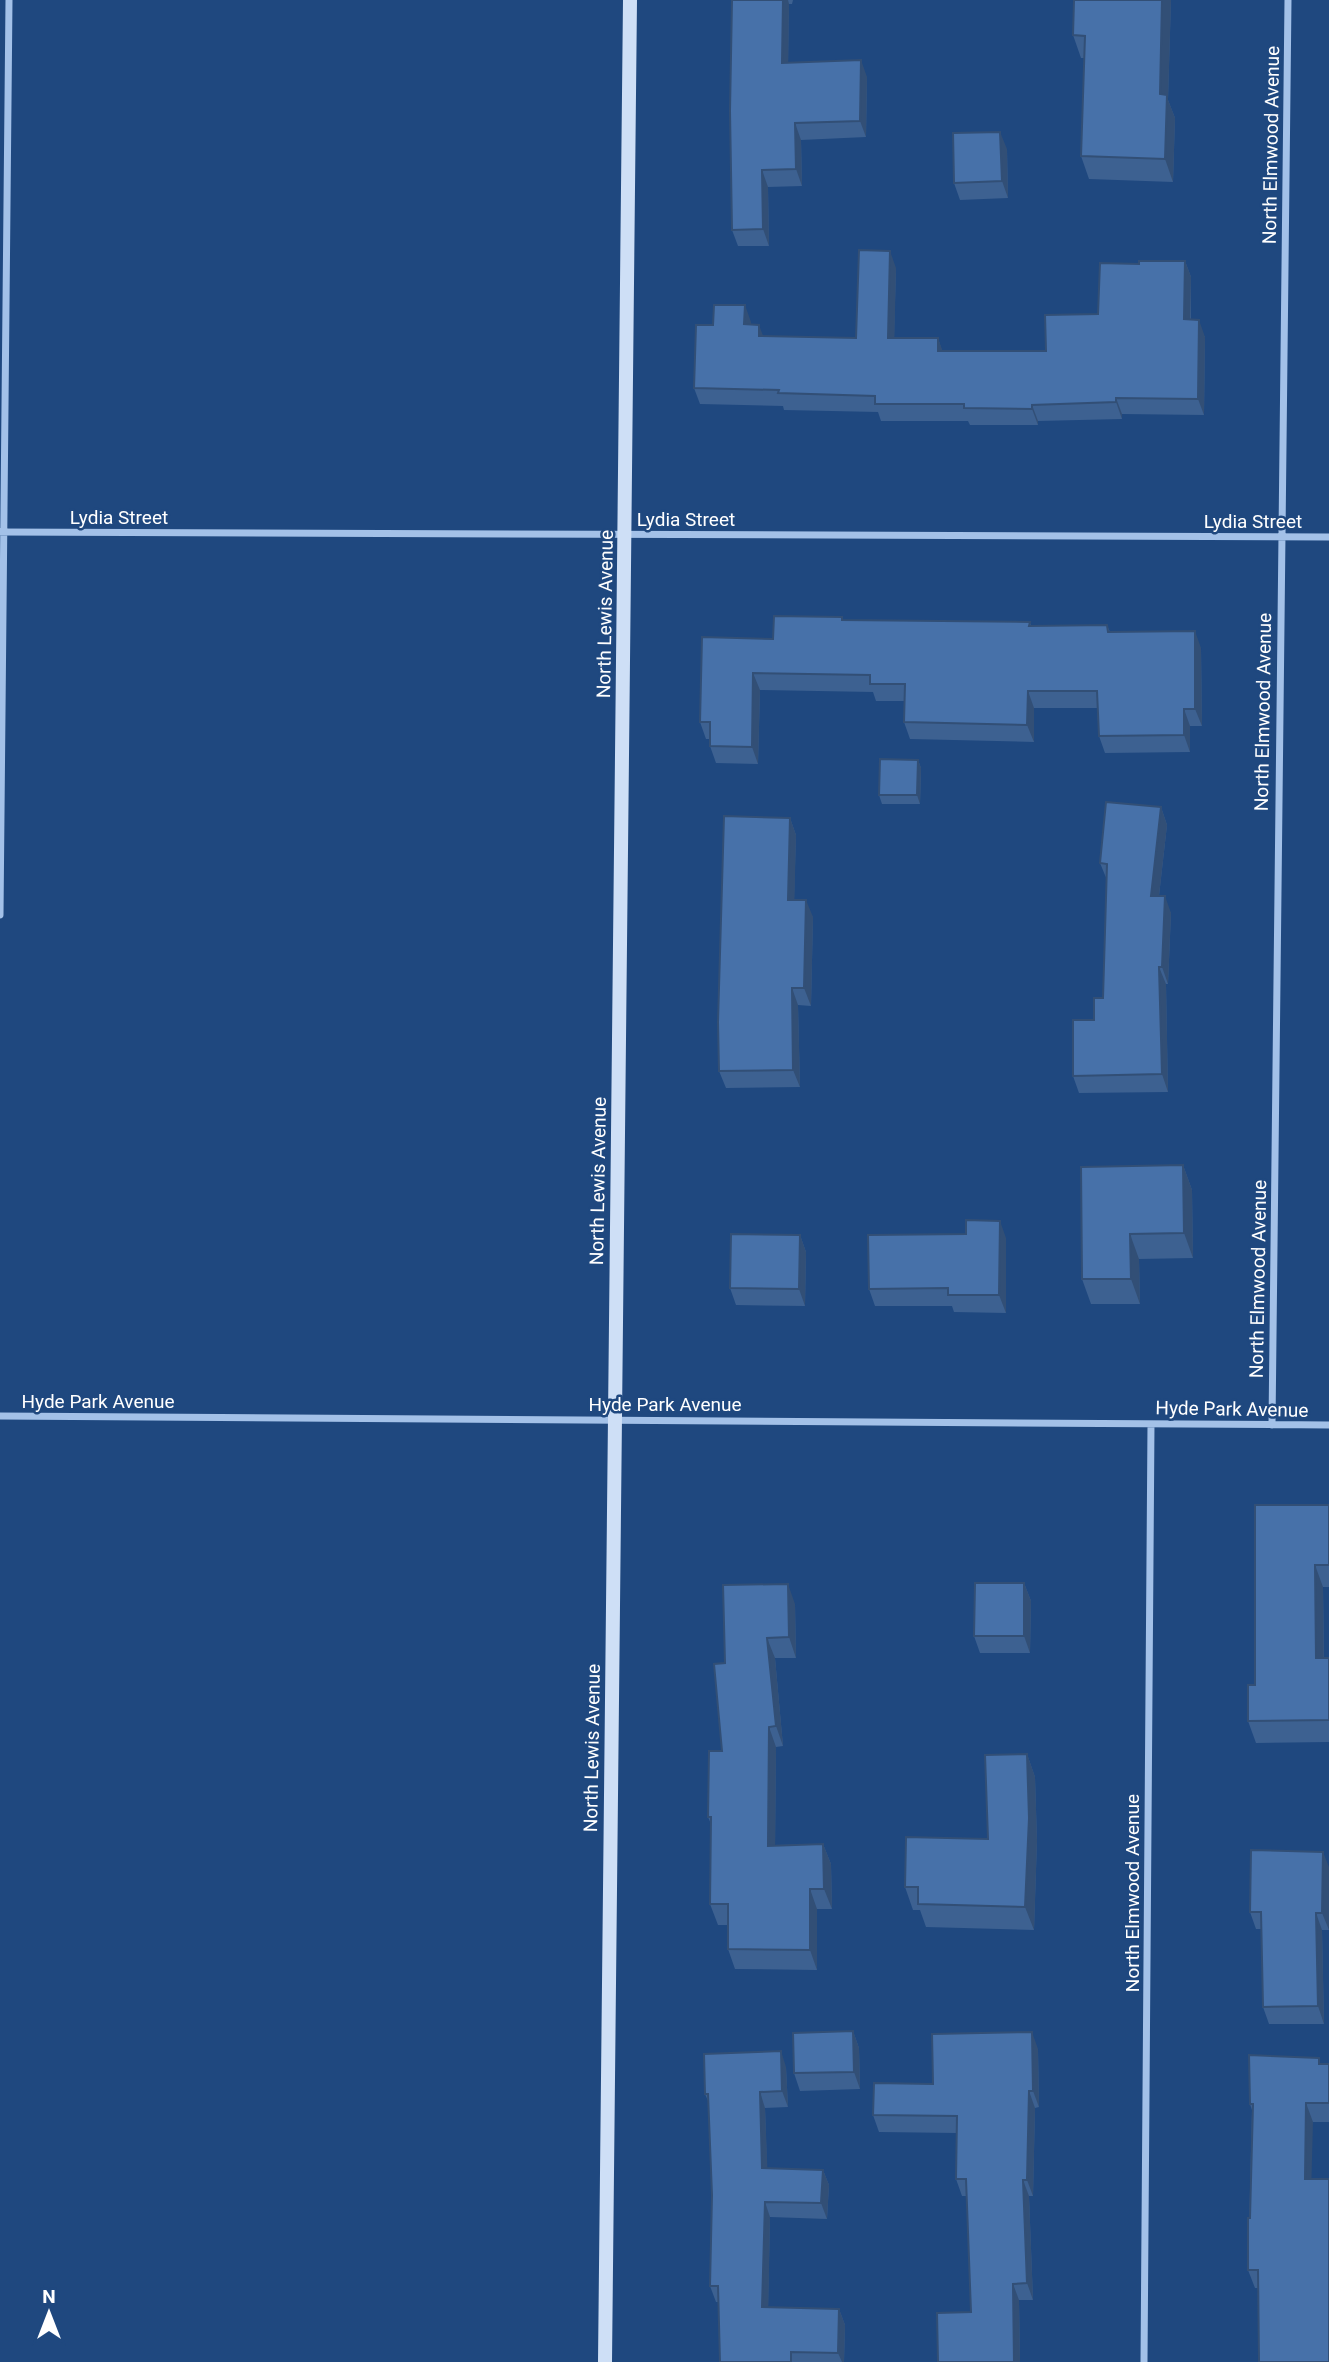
<svg xmlns="http://www.w3.org/2000/svg" width="1329" height="2362" font-family="Roboto,sans-serif">
  <style>
    .lines { fill: none; stroke-linecap: round; stroke-linejoin: round }
    .street { stroke: #a3c1e8; stroke-width: 7 }
    .secondary { stroke: #cedff6; stroke-width: 14 }
    .wall { fill: #3d6191 }
    .shaded-wall { fill: #324f76 }
    .building { fill: #4771a9; stroke: #324f76; stroke-width: 2 }
    .labels { text-anchor: middle; dominant-baseline: central; stroke-width: 5; stroke-linejoin: round; paint-order: stroke }
    .street-label { font-size: 19px; fill: #fff; stroke: #1f487f }
  </style>
  <rect width="100%" height="100%" fill="#1f487f"/>
  <g class="lines">
    <path class="street" d="M 0,532 L 1329,537
      M 0,915 L 9,0
      M 0,1416 L 1329,1425
      M 1272,1425 L 1288,0
      M 1144,2362 L 1151,1424"/>
    <path class="secondary" d="M 605,2362 L 630,0"/>
  </g>
  <path class="wall" d="M 732,0 L 793,0 L 792,4 L 789,4 L 788,63 L 867,77 L 866,137 L 801,140 L 802,186 L 768,187 L 769,246 L 738,246 L 732,230 Z
    M 1074,0 L 1171,0 L 1168,100 L 1175,118 L 1173,182 L 1089,179 L 1081,156 L 1084,58 L 1081,58 L 1073,35 Z
    M 1007,149 L 1008,198 L 960,200 L 954,183 Z
    M 1185,261 L 1191,277 L 1191,320 L 1205,337 L 1204,415 L 1122,414 L 1122,419 L 1038,421 L 1038,425 L 970,425 L 968,421 L 881,421 L 878,412 L 784,410 L 783,406 L 700,404 L 694,388 L 713,325 L 751,322 L 751,325 L 763,336 L 856,338 L 896,268 L 894,338 L 938,338 L 942,351 L 1046,351 L 1098,314 L 1139,264 Z
    M 843,620 L 1030,622 L 1031,626 L 1107,625 L 1110,632 L 1201,648 L 1202,726 L 1190,726 L 1190,752 L 1105,753 L 1099,736 L 1097,708 L 1034,708 L 1034,742 L 910,739 L 904,722 L 904,701 L 876,701 L 873,692 L 760,690 L 758,764 L 716,763 L 710,746 L 710,739 L 706,739 L 700,722 L 773,639 Z
    M 918,760 L 921,768 L 920,804 L 882,804 L 879,795 Z
    M 1161,807 L 1167,825 L 1159,896 L 1171,913 L 1168,984 L 1166,984 L 1168,1092 L 1079,1093 L 1073,1076 L 1103,998 L 1107,880 L 1100,863 Z
    M 790,818 L 796,835 L 794,900 L 813,917 L 811,1006 L 798,1005 L 800,1087 L 726,1088 L 719,1071 Z
    M 1183,1165 L 1192,1190 L 1193,1258 L 1139,1259 L 1140,1304 L 1091,1304 L 1082,1279 Z
    M 800,1235 L 806,1252 L 805,1306 L 736,1305 L 730,1288 Z
    M 1006,1238 L 1006,1313 L 954,1312 L 952,1306 L 875,1306 L 869,1289 Z
    M 1329,1505 L 1329,1587 L 1323,1587 L 1324,1658 L 1329,1658 L 1329,1742 L 1256,1743 L 1248,1721 L 1255,1685 Z
    M 1024,1583 L 1031,1601 L 1030,1653 L 980,1653 L 974,1636 Z
    M 795,1604 L 796,1658 L 775,1658 L 783,1746 L 776,1747 L 775,1845 L 823,1844 L 831,1864 L 832,1909 L 817,1909 L 817,1970 L 735,1969 L 728,1949 L 728,1925 L 718,1925 L 710,1904 L 711,1824 L 708,1817 L 722,1751 L 725,1663 Z
    M 1027,1754 L 1035,1777 L 1037,1841 L 1034,1930 L 926,1927 L 920,1910 L 913,1910 L 905,1887 L 988,1839 Z
    M 1323,1852 L 1329,1930 L 1322,1930 L 1324,2024 L 1269,2024 L 1263,2007 L 1261,1929 L 1256,1929 L 1250,1912 Z
    M 853,2031 L 859,2048 L 860,2089 L 800,2091 L 794,2073 Z
    M 1038,2049 L 1039,2107 L 1035,2108 L 1033,2196 L 1029,2196 L 1033,2300 L 1019,2300 L 1020,2362 L 938,2362 L 971,2312 L 967,2196 L 962,2196 L 956,2179 L 957,2133 L 879,2132 L 873,2115 L 933,2084 Z
    M 1321,2064 L 1329,2064 L 1329,2122 L 1313,2122 L 1258,2288 L 1255,2288 L 1248,2270 L 1252,2110 L 1250,2104 Z
    M 786,2067 L 788,2107 L 765,2108 L 767,2168 L 823,2170 L 829,2185 L 827,2219 L 770,2217 L 768,2308 L 839,2309 L 845,2325 L 844,2362 L 720,2362 L 719,2302 L 716,2302 L 710,2286 L 712,2195 L 709,2103 L 705,2094 Z"/>
  <path class="shaded-wall" d="M 783,0 L 788,0 L 789,4 L 788,80 L 782,63 Z
    M 1162,0 L 1171,0 L 1168,100 L 1175,118 L 1173,182 L 1165,159 L 1160,94 Z
    M 861,60 L 867,77 L 866,137 L 860,121 Z
    M 795,123 L 801,140 L 802,186 L 796,169 Z
    M 1000,132 L 1007,149 L 1008,198 L 1002,181 Z
    M 762,170 L 768,187 L 769,246 L 763,229 Z
    M 890,251 L 896,268 L 894,355 L 888,338 Z
    M 1185,261 L 1191,277 L 1190,336 L 1184,319 Z
    M 745,305 L 751,322 L 750,341 L 744,324 Z
    M 1199,320 L 1205,337 L 1204,415 L 1198,399 Z
    M 759,325 L 765,341 L 759,336 Z
    M 938,338 L 944,355 L 938,351 Z
    M 1116,398 L 1122,414 L 1122,419 L 1116,402 Z
    M 1032,405 L 1038,421 L 1038,425 L 1032,409 Z
    M 1195,631 L 1201,648 L 1202,726 L 1195,709 Z
    M 753,673 L 760,690 L 758,764 L 752,747 Z
    M 1028,691 L 1034,708 L 1034,742 L 1027,725 Z
    M 1184,709 L 1190,726 L 1190,752 L 1184,735 Z
    M 918,760 L 921,768 L 920,804 L 917,795 Z
    M 1161,807 L 1167,825 L 1157,913 L 1151,896 Z
    M 790,818 L 796,835 L 794,917 L 788,900 Z
    M 1165,896 L 1171,913 L 1168,984 L 1162,967 Z
    M 806,900 L 813,917 L 811,1006 L 804,988 Z
    M 1159,967 L 1166,984 L 1168,1092 L 1162,1074 Z
    M 792,988 L 798,1005 L 800,1087 L 793,1070 Z
    M 1183,1165 L 1192,1190 L 1193,1258 L 1184,1233 Z
    M 1000,1221 L 1006,1238 L 1006,1313 L 999,1295 Z
    M 1130,1234 L 1139,1259 L 1140,1304 L 1131,1279 Z
    M 800,1235 L 806,1252 L 805,1306 L 799,1289 Z
    M 1315,1565 L 1323,1587 L 1324,1680 L 1316,1658 Z
    M 1024,1583 L 1031,1601 L 1030,1653 L 1024,1636 Z
    M 788,1584 L 795,1604 L 796,1658 L 789,1637 Z
    M 767,1638 L 775,1658 L 783,1746 L 776,1726 Z
    M 769,1727 L 776,1747 L 775,1866 L 768,1846 Z
    M 1027,1754 L 1035,1777 L 1037,1841 L 1034,1930 L 1025,1907 Z
    M 823,1844 L 831,1864 L 832,1909 L 824,1889 Z
    M 1323,1852 L 1329,1867 L 1329,1930 L 1322,1913 Z
    M 810,1889 L 817,1909 L 817,1970 L 810,1950 Z
    M 1316,1913 L 1322,1930 L 1324,2024 L 1318,2006 Z
    M 853,2031 L 859,2048 L 860,2089 L 854,2072 Z
    M 1032,2032 L 1038,2049 L 1039,2107 L 1033,2091 Z
    M 781,2051 L 786,2067 L 788,2107 L 782,2091 Z
    M 1029,2091 L 1035,2108 L 1033,2196 L 1027,2180 Z
    M 760,2092 L 765,2108 L 768,2183 L 762,2168 Z
    M 1306,2103 L 1313,2122 L 1311,2197 L 1305,2179 Z
    M 823,2170 L 829,2185 L 827,2219 L 821,2203 Z
    M 1023,2180 L 1029,2196 L 1033,2300 L 1027,2283 Z
    M 765,2202 L 770,2217 L 768,2323 L 762,2307 Z
    M 1013,2284 L 1019,2300 L 1020,2362 L 1014,2362 Z
    M 839,2309 L 845,2325 L 844,2362 L 842,2362 L 838,2353 Z"/>
  <path class="building" d="M 732,0 L 783,0 L 782,63 L 861,60 L 860,121 L 795,123 L 796,169 L 762,170 L 763,229 L 732,230 L 730,111 Z
    M 1074,0 L 1162,0 L 1160,94 L 1167,95 L 1165,159 L 1081,156 L 1085,36 L 1073,35 Z
    M 1000,132 L 1002,181 L 954,183 L 953,133 Z
    M 859,250 L 890,251 L 888,338 L 938,338 L 938,351 L 1046,351 L 1045,315 L 1098,314 L 1100,263 L 1139,264 L 1139,261 L 1185,261 L 1184,319 L 1199,320 L 1198,399 L 1116,398 L 1116,402 L 1032,405 L 1032,409 L 964,408 L 964,404 L 875,404 L 875,396 L 778,393 L 779,390 L 694,388 L 696,325 L 713,325 L 714,305 L 745,305 L 744,324 L 759,325 L 759,336 L 856,338 Z
    M 774,616 L 842,617 L 842,620 L 1030,622 L 1029,626 L 1107,625 L 1108,632 L 1195,631 L 1195,709 L 1184,709 L 1184,735 L 1099,736 L 1097,691 L 1028,691 L 1027,725 L 904,722 L 905,684 L 870,684 L 870,675 L 753,673 L 752,747 L 710,746 L 710,722 L 700,722 L 702,637 L 773,639 Z
    M 880,759 L 918,760 L 917,795 L 879,795 Z
    M 1106,802 L 1161,807 L 1151,896 L 1165,896 L 1162,967 L 1159,967 L 1162,1074 L 1073,1076 L 1073,1020 L 1094,1020 L 1094,998 L 1103,998 L 1107,864 L 1100,863 Z
    M 724,816 L 790,818 L 788,900 L 806,900 L 804,988 L 792,988 L 793,1070 L 719,1071 L 718,1022 Z
    M 1183,1165 L 1184,1233 L 1130,1234 L 1131,1279 L 1082,1279 L 1081,1167 Z
    M 966,1220 L 1000,1221 L 999,1295 L 948,1295 L 948,1288 L 869,1289 L 868,1235 L 966,1234 Z
    M 731,1234 L 800,1235 L 799,1289 L 730,1288 Z
    M 1255,1505 L 1329,1505 L 1329,1565 L 1315,1565 L 1316,1658 L 1329,1658 L 1329,1720 L 1248,1721 L 1248,1685 L 1255,1685 Z
    M 975,1583 L 1024,1583 L 1024,1636 L 974,1636 Z
    M 788,1584 L 789,1637 L 767,1638 L 776,1726 L 769,1727 L 768,1846 L 823,1844 L 824,1889 L 810,1889 L 810,1950 L 728,1949 L 728,1904 L 710,1904 L 711,1817 L 708,1817 L 709,1751 L 722,1751 L 714,1664 L 725,1663 L 723,1585 Z
    M 1027,1754 L 1029,1818 L 1025,1907 L 918,1904 L 918,1887 L 905,1887 L 906,1837 L 988,1839 L 985,1755 Z
    M 1251,1850 L 1323,1852 L 1322,1913 L 1316,1913 L 1318,2006 L 1263,2007 L 1261,1912 L 1250,1912 Z
    M 853,2031 L 854,2072 L 794,2073 L 793,2033 Z
    M 1032,2032 L 1033,2091 L 1029,2091 L 1027,2180 L 1023,2180 L 1027,2283 L 1013,2284 L 1014,2362 L 938,2362 L 937,2313 L 971,2312 L 966,2179 L 956,2179 L 957,2116 L 873,2115 L 874,2083 L 933,2084 L 932,2034 Z
    M 781,2051 L 782,2091 L 760,2092 L 762,2168 L 823,2170 L 821,2203 L 765,2202 L 762,2307 L 839,2309 L 838,2353 L 791,2352 L 791,2362 L 720,2362 L 718,2286 L 710,2286 L 712,2195 L 708,2094 L 705,2094 L 704,2054 Z
    M 1249,2055 L 1319,2058 L 1319,2064 L 1329,2064 L 1329,2103 L 1306,2103 L 1305,2179 L 1329,2179 L 1329,2362 L 1259,2362 L 1258,2270 L 1248,2270 L 1248,2218 L 1250,2218 L 1253,2104 L 1250,2104 Z"/>
  <g class="labels">
    <g class="street-label">
      <text transform="translate(1271 145) rotate(-89)">North Elmwood Avenue</text>
      <text x="119" y="517">Lydia Street</text>
      <text x="686" y="519">Lydia Street</text>
      <text x="1253" y="521">Lydia Street</text>
      <text transform="translate(605 614) rotate(-89)">North Lewis Avenue</text>
      <text transform="translate(1263 712) rotate(-89)">North Elmwood Avenue</text>
      <text transform="translate(598 1181) rotate(-89)">North Lewis Avenue</text>
      <text transform="translate(1258 1279) rotate(-89)">North Elmwood Avenue</text>
      <text x="98" y="1401">Hyde Park Avenue</text>
      <text x="665" y="1404">Hyde Park Avenue</text>
      <text transform="translate(1232 1409) rotate(1)">Hyde Park Avenue</text>
      <text transform="translate(592 1748) rotate(-89)">North Lewis Avenue</text>
      <text transform="translate(1132 1893) rotate(-90)">North Elmwood Avenue</text>
    </g>
  </g>
  <g transform="translate(49 2313)" stroke="#1f487f" stroke-width="5" paint-order="stroke">
  <path d="M0-5L12 26L0 18L-12 26Z" fill="#ffffff"/>
  <text y="-10" font-size="19" font-weight="bold" text-anchor="middle" fill="#ffffff">N</text>
  </g>
</svg>
